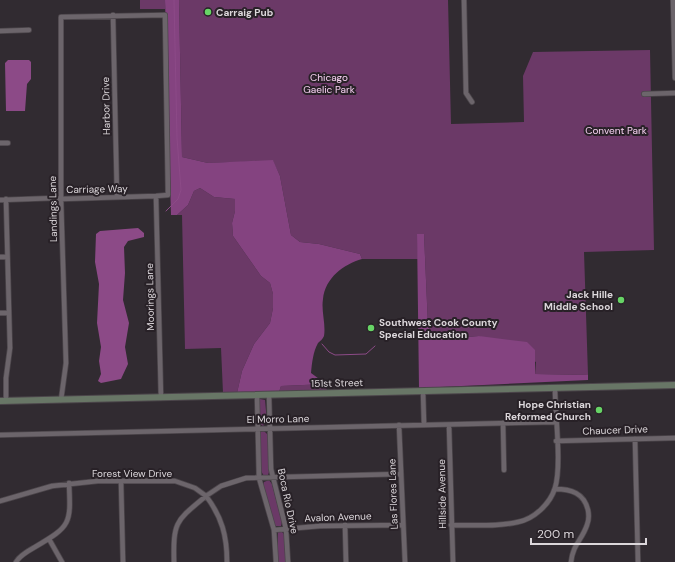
<svg xmlns="http://www.w3.org/2000/svg" width="675" height="562" font-family="'DM Sans',sans-serif">
  <style>
    .green { fill: #6b3967 }
    .forest { fill: #844380 }
    .water { fill: #8c4a87 }
    .lines { fill: none; stroke-linecap: round; stroke-linejoin: round }
    .stream { stroke: #8c4a87; stroke-width: 1 }
    .street-casing { stroke: #4c464b; stroke-width: 6 }
    .secondary-casing { stroke: #4c464b; stroke-width: 8 }
    .street { stroke: #6c656b; stroke-width: 4.5 }
    .secondary { stroke: #687666; stroke-width: 6 }
    .poi-dot { fill: #67d466; stroke: #282127; stroke-width: 1.5 }
    .labels { text-anchor: middle; dominant-baseline: central; stroke-width: 4; stroke-linejoin: round; paint-order: stroke }
    .poi-label { font-size: 10px; font-weight: bold; fill: #dcd7db; stroke: #282127; text-anchor: start }
    .park-label { font-size: 10px; fill: #f8d2f3; stroke: #282127 }
    .street-label { font-size: 10px; fill: #dcd7db; stroke: #282127 }
  </style>
  <rect width="100%" height="100%" fill="#312b31"/>
  <path class="green" d="M 140,0 L 165,0 L 165,9 L 140,9 Z
    M 179,0 L 448,0 L 451,124 L 524,122 L 523,76 L 533,52 L 650,50 L 654,250 L 584,252 L 588,375 L 535,374 L 536,362 L 479,336 L 444,339 L 433,336 L 428,326 L 424,234 L 417,234 L 418,259 L 362,259 L 360,254 L 319,244 L 300,242 L 291,235 L 280,176 L 273,161 L 208,163 L 182,157 Z
    M 200,188 L 214,197 L 235,199 L 235,211 L 232,223 L 233,236 L 261,276 L 270,283 L 273,294 L 273,308 L 270,323 L 254,344 L 242,371 L 237,393 L 223,393 L 221,348 L 185,349 L 182,215 L 177,215 L 188,205 L 194,191 Z
    M 326,384 L 327,392 L 279,392 L 281,386 Z
    M 260,399 L 265,400 L 267,422 L 263,426 L 258,422 Z
    M 264,431 L 268,435 L 269,472 L 268,475 L 264,476 L 261,471 L 260,432 Z
    M 269,480 L 272,484 L 282,522 L 281,526 L 274,526 L 263,485 L 264,482 Z
    M 278,532 L 282,532 L 285,535 L 286,562 L 277,562 Z"/>
  <path class="forest" d="M 165,0 L 179,0 L 182,157 L 208,163 L 273,160 L 280,176 L 291,235 L 300,242 L 319,244 L 360,254 L 362,259 C 344,264 325,278 323,299 C 321,311 326,324 324,336 C 323,339 320,341 318,343 C 313,352 312,363 311,373 L 326,384 L 281,386 L 279,392 L 237,393 L 242,371 L 254,344 L 270,323 L 273,308 L 273,294 L 270,283 L 261,276 L 233,236 L 232,223 L 235,211 L 235,199 L 214,197 L 200,188 L 194,191 L 188,205 L 177,215 L 171,215 Z
    M 417,234 L 424,234 L 428,326 L 433,336 L 444,339 L 479,336 L 527,342 L 535,350 L 535,374 L 588,375 L 588,380 L 419,388 Z"/>
  <path class="water" d="M 8,60 L 29,60 L 31,62 L 31,79 L 27,84 L 25,111 L 6,111 L 5,63 Z
    M 138,228 L 144,233 L 144,237 L 128,241 L 124,247 L 125,273 L 123,300 L 129,323 L 125,347 L 128,364 L 121,379 L 101,383 L 98,381 L 101,374 L 99,361 L 101,347 L 97,323 L 99,284 L 95,262 L 96,234 L 100,231 Z"/>
  <g class="lines">
    <path class="stream" d="M 166,211 L 178,199 L 181,190 L 177,138 L 174,0
      M 322,344 L 329,352 L 335,355 L 366,354 L 375,346"/>
    <defs>
      <path id="street" d="M 464,0 L 466,93 L 472,102
        M 673,0 L 675,78
        M 113,15 L 117,197
        M 0,31 L 29,30
        M 644,94 L 675,93
        M 0,143 L 8,143
        M 156,196 L 161,398
        M 6,199 L 10,348 L 6,378 L 6,401
        M 0,200 L 56,198 L 61,199 L 156,196 L 168,195 L 165,15 L 61,17 L 61,199 L 66,363 L 61,400
        M 0,257 L 7,257
        M 0,313 L 8,313
        M 423,391 L 424,424
        M 257,395 L 259,478 L 274,530 L 276,562
        M 269,395 L 271,469 L 286,529 L 288,562
        M 503,423 L 504,470
        M 399,425 L 405,562
        M 449,425 L 453,562
        M 0,435 L 555,422
        M 635,439 L 638,562
        M 556,441 L 675,438
        M 121,481 L 123,562
        M 555,489 C 571,489 584,493 588,510 C 589,515 589,520 587,525 C 582,540 573,544 571,562
        M 0,501 L 52,486 L 98,481 L 175,481 L 195,488 L 206,496 L 221,486 L 246,478 L 401,474
        M 345,525 L 346,562
        M 451,525 C 473,525 497,527 518,522 C 534,519 550,504 555,488 C 562,466 555,413 555,388
        M 274,530 L 320,526 L 403,525
        M 49,539 L 62,562
        M 16,562 C 20,555 28,551 35,547 C 71,526 71,524 69,483
        M 174,562 C 173,521 176,521 206,496 C 222,517 227,536 227,562"/>
      <path id="secondary" d="M 0,401 L 675,385"/>
    </defs>
    <use href="#street" class="street-casing"/>
    <use href="#secondary" class="secondary-casing"/>
    <use href="#street" class="street"/>
    <use href="#secondary" class="secondary"/>
  </g>
  <g class="poi-dot">
    <circle cx="208" cy="12" r="4"/>
    <circle cx="621" cy="300" r="4"/>
    <circle cx="371" cy="328" r="4"/>
    <circle cx="599" cy="410" r="4"/>
  </g>
  <g class="labels">
    <g class="poi-label">
      <text x="216" y="12">Carraig Pub</text>
      <text x="613" y="294" text-anchor="end">Jack Hille<tspan x="613" dy="12">Middle School</tspan></text>
      <text x="379" y="322">Southwest Cook County<tspan x="379" dy="12">Special Education</tspan></text>
      <text x="591" y="404" text-anchor="end">Hope Christian<tspan x="591" dy="12">Reformed Church</tspan></text>
    </g>
    <g class="park-label">
      <text x="329" y="77">Chicago<tspan x="329" dy="12">Gaelic Park</tspan></text>
      <text x="616" y="130">Convent Park</text>
    </g>
    <g class="street-label">
      <text transform="translate(106 106) rotate(-91)">Harbor Drive</text>
      <text transform="translate(97 189) rotate(-1)">Carriage Way</text>
      <text transform="translate(53 209) rotate(-91)">Landings Lane</text>
      <text transform="translate(150 297) rotate(-91)">Moorings Lane</text>
      <text transform="translate(337 383) rotate(-1)">151st Street</text>
      <text transform="translate(278 419) rotate(-1)">El Morro Lane</text>
      <text transform="translate(615 430) rotate(-2)">Chaucer Drive</text>
      <text x="132" y="473">Forest View Drive</text>
      <text transform="translate(393 494) rotate(-92)">Las Flores Lane</text>
      <text transform="translate(442 494) rotate(-91)">Hillside Avenue</text>
      <text transform="translate(288 501) rotate(78)">Boca Rio Drive</text>
      <text transform="translate(338 517) rotate(-2)">Avalon Avenue</text>
    </g>
  </g>
  <path d="M531 538v6h115v-6" fill="none" stroke="#dcd7db" stroke-width="2"/>
  <text x="537" y="538" font-size="12" fill="#dcd7db" stroke="#282127" stroke-width="3" paint-order="stroke">200 m</text>
</svg>
